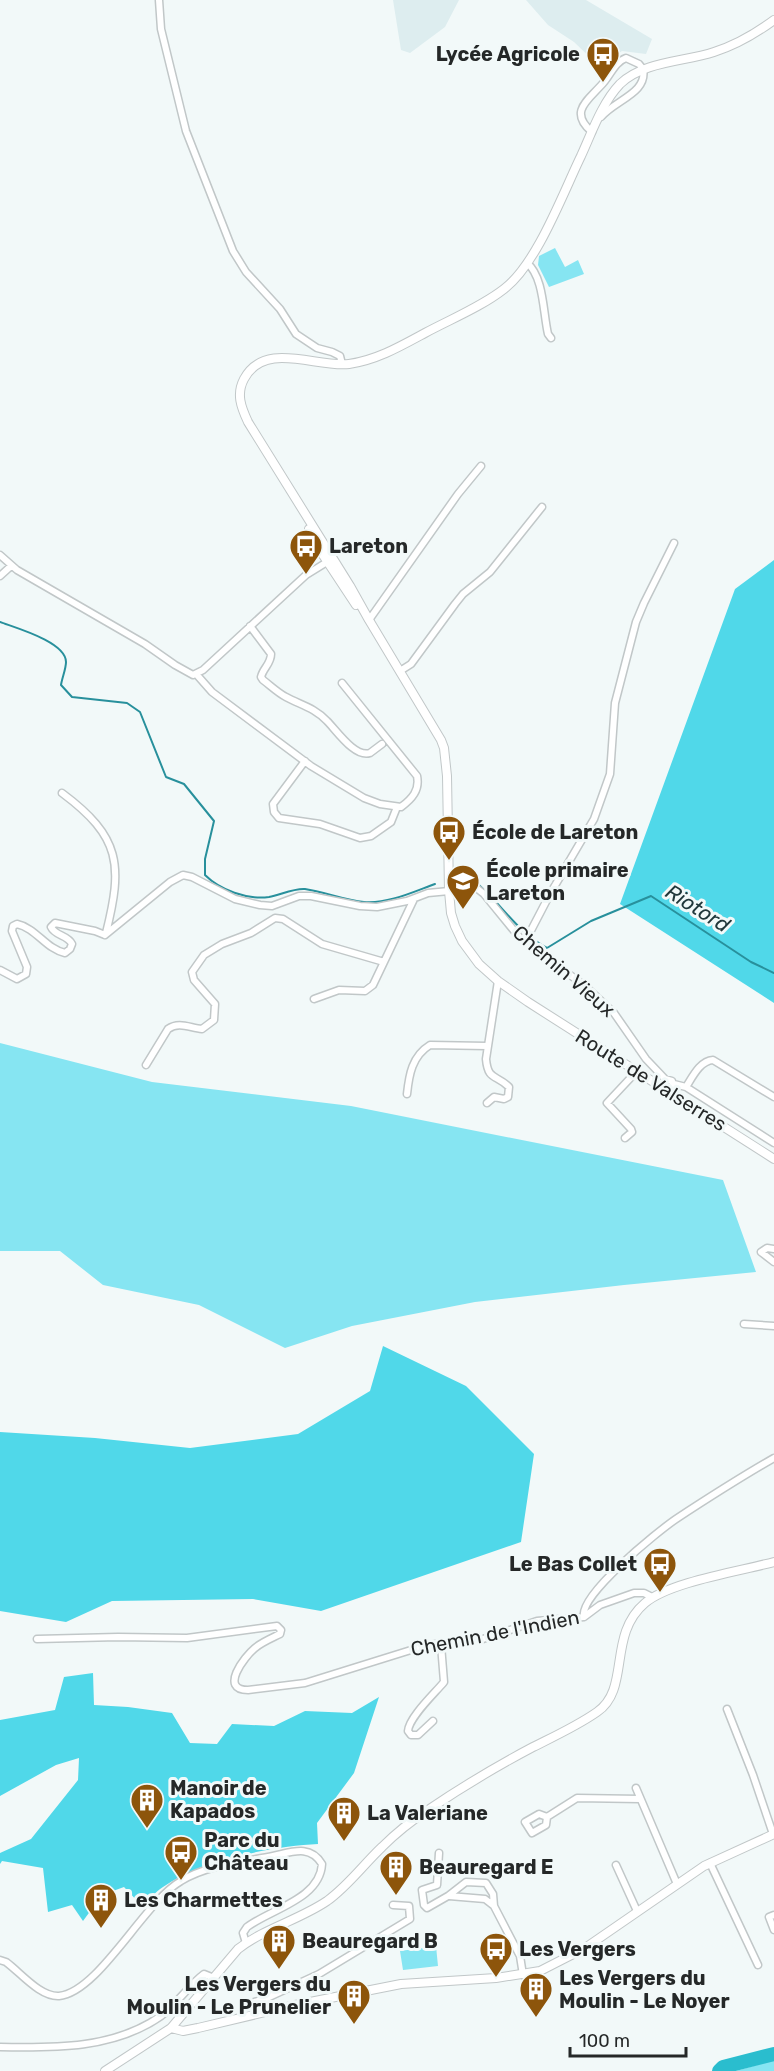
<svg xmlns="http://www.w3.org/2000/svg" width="774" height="2071" font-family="Rubik,sans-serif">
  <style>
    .built { fill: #ddedef }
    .green { fill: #86e5f2 }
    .forest { fill: #50d8e9 }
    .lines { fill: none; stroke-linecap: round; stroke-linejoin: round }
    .stream { stroke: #28909c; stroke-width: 2 }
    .river { stroke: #2abdce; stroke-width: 14 }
    .minor-casing { stroke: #c1c7c8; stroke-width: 9 }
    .tertiary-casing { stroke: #c1c7c8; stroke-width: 10 }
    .minor { stroke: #fff; stroke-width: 6 }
    .tertiary { stroke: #fff; stroke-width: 8 }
    .labels { text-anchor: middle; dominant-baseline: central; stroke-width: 6; stroke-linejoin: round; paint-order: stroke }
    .poi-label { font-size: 20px; font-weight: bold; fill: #252828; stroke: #f2f9f9; text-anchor: start }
    .street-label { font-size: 20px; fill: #252828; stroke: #f2f9f9 }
    .water-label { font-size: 21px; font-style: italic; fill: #21383b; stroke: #f2f9f9 }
  </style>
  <rect width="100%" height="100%" fill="#f2f9f9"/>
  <path class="built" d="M 393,0 L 459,0 L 445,27 L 410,53 L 401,50 Z
    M 526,0 L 586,0 L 652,39 L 646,54 L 622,51 L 600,67 L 574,42 L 548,25 Z"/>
  <path class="green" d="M 555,248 L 565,267 L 578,260 L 584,274 L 549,287 L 538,265 L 539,256 Z
    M 0,1043 L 152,1082 L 351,1106 L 723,1180 L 756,1272 L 624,1285 L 475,1302 L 352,1326 L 285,1348 L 199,1305 L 103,1285 L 60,1251 L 0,1251 Z
    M 436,1946 L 438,1966 L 403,1970 L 400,1951 Z
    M 774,2060 L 774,2071 L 736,2071 Z"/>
  <path class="forest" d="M 774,560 L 774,1003 L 620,904 L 735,589 Z
    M 383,1346 L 466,1386 L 534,1454 L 521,1542 L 321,1611 L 253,1599 L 112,1601 L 66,1622 L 0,1611 L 0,1432 L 95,1438 L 190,1448 L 298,1434 L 370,1391 Z
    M 93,1673 L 94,1705 L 128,1707 L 172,1713 L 190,1743 L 217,1744 L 232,1724 L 274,1726 L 305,1711 L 352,1713 L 379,1697 L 354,1773 L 317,1823 L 318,1844 C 272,1846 200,1861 163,1887 C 155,1892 149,1900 142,1906 L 124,1887 L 102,1895 L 83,1921 L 72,1905 L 48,1912 L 43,1868 L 2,1861 L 0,1864 L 0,1853 L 31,1839 L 78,1780 L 79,1758 L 56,1765 L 0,1796 L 0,1720 L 55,1710 L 64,1677 Z"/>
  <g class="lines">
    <path class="stream" d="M 0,622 C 16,628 66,642 66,662 C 66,669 62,678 61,685 L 72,697 L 127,703 L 140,712 L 166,777 L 184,784 L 214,821 L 205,859 L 205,875 C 220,890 247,900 269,897 C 280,895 294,888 305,889 C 325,892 344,900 364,902 C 388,904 413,892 435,884
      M 459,872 C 467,877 477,882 483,889 C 505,909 519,933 547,948 L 591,921 L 651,896 L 751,962 L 774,973"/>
    <path class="river" d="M 719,2071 L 723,2067 L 774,2054"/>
    <defs>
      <path id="minor" d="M 159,0 L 161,29 L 186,131 L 233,251 L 246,272 L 280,309 L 296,334 L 317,348 L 332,352 L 340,356 L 342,364
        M 592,132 C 567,111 590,99 604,82 C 611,74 615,62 626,58 L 639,64 L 643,69 C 648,93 615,100 601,117
        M 527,263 C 544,277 543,313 548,334 L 551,338
        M 0,555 L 17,570 L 145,644 L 175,665 L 193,675 L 203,670 L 306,575 L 327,562
        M 0,576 L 11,566
        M 369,620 L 458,494 L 481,466
        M 250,626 L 271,654 C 271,664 263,668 261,677 L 263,680 C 271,686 278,693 286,697 C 301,705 315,708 327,721 C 337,731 355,758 370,753 L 382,744
        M 400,671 L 411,664 L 455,604 L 463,594 L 490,572 L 542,507
        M 197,675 L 212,692 L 311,766 L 364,798 L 380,804 L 401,807 C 412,799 420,790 417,776 L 342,683
        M 305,761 L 273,804 L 274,812 L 279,818 L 320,824 L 360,838 L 371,836 L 391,822 L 397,807
        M 62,793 C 121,837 123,865 106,933
        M 449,886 L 475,887 L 484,894 L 520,938 L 585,986 L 614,1013 L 646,1059 L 665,1079 L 672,1081 L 674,1089 L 672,1094
        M 105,935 L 170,882 L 183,875 L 192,877 L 235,899 L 260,905 L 272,906 L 299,896 L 311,896 L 360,906 L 377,907 L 407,901 L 428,893 L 449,891
        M 525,942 L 550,894 L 594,819 L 610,774 L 615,703 L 636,622 L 644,603 L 674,543
        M 0,970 L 17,979 L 26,974 L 27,967 L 12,931 L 13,926 L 17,924 C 36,928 46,949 65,953 L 70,949 L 72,944 C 68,935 55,936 51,927 L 55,923 L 95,931 L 105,935
        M 314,999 L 339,990 L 365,991 L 373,985 L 414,899
        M 146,1065 L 168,1029 C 179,1021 190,1028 202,1029 L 214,1020 L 215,1004 L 194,980 L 192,972 L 204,955 L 222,944 L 251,933 L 275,918 L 283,919 L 322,944 L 384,962
        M 674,1084 L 686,1087 L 774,1143
        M 686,1087 C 693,1076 700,1061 713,1060 L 774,1097
        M 407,1094 C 409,1075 412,1056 430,1045 L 487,1046
        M 487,1103 L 494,1097 L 504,1099 L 508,1097 L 509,1087 C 496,1074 488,1081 486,1059 L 498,981
        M 625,1138 L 632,1132 L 631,1129 L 607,1103 L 636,1072
        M 774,1249 L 767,1248 L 761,1252 L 774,1262
        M 744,1324 L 774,1326
        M 584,1617 C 578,1596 657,1532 676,1519 C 708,1498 741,1477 774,1458
        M 37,1639 L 118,1637 L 187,1638 L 277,1626 L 281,1630 L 280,1634 C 272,1638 262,1642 255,1648 C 244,1657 219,1690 248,1690 L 305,1683 L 427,1645 L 483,1639 L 537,1621 L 584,1617 L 600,1605 L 634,1593 L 644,1593 L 652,1597
        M 727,1709 L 753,1775 L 773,1834
        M 433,1721 L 418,1735 L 411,1735 L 408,1731 C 409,1717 435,1693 444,1682 L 441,1645
        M 636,1788 L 677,1884
        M 547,1817 L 546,1825 L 532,1833 L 525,1822 L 539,1814 L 547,1817 L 577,1798 L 640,1799
        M 439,1853 L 437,1885 L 422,1890 L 424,1905 L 427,1908 L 448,1896 L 466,1882 L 486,1883 L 493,1894 L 494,1906 L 520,1956 L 523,1975
        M 710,1863 L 758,1965
        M 616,1865 L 637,1911
        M 449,1896 L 485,1899 L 494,1906
        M 774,1915 L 769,1917 L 774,1930
        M 0,1960 L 6,1962 C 21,1973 40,1997 59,1996 C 99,1992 144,1902 181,1881 C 207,1865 243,1862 273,1856 C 292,1852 310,1844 322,1864 C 320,1899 271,1909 247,1927 L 243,1933 L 246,1943
        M 242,2017 L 245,2005 L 267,1998 L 319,1974 L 410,1919 L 409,1906 L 393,1905
        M 0,2047 C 55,2048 114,2049 161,2016 C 177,2004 188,1986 204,1974 L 214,1978"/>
      <path id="tertiary" d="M 774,20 C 755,34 736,45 714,52 C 684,62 644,61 620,84 C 602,103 592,132 581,156 C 563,193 537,264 504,289 C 481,307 451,319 425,333 C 401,346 377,360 349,364 C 316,368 265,340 244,379 C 236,394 241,407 248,422 L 350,586 L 369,620 L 441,740 L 444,748 L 447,776 L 449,891 L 451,913 L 455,926 L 462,941 L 479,964 L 498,981 L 528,1002 L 774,1159
        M 309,529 L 323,555 L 356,605
        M 171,2028 L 183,2031 L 198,2028 L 295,2005 L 401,1984 L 496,1978 L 540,1971 L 585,1948 L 704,1866 L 774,1834
        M 105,2071 L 171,2028 L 238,1949 C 265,1928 299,1920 327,1901 C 348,1886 363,1865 382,1847 C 396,1833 411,1821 428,1810 C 462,1787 497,1766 533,1747 C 555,1736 577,1726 597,1712 C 631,1689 607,1635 645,1603 C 669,1582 741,1571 774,1562"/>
    </defs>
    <use href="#minor" class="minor-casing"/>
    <use href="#tertiary" class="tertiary-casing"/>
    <use href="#minor" class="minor"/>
    <use href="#tertiary" class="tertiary"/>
  </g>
  <defs>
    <symbol id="bus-pin" viewBox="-11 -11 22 30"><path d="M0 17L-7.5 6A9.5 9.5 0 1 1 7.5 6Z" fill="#8d550b" stroke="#f2f9f9"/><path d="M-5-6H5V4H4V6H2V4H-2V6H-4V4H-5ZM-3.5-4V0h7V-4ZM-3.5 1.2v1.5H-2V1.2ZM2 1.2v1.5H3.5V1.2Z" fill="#fff"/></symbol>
    <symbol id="school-pin" viewBox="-11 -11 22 30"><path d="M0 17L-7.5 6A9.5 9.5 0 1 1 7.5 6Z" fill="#8d550b" stroke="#f2f9f9"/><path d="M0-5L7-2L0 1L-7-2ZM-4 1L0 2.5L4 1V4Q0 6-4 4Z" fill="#fff"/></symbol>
    <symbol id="building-pin" viewBox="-11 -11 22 30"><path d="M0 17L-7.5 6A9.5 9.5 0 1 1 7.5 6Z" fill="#8d550b" stroke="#f2f9f9"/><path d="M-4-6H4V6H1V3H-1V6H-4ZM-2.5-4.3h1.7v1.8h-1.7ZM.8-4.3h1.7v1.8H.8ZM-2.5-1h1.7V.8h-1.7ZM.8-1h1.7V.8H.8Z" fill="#fff"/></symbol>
  </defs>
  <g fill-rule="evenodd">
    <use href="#bus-pin" x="584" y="35" width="38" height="52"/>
    <use href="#bus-pin" x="287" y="527" width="38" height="52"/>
    <use href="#bus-pin" x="430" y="813" width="38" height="52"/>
    <use href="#school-pin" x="444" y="862" width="38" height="52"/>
    <use href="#bus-pin" x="641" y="1545" width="38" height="52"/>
    <use href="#building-pin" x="128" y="1781" width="38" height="52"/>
    <use href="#building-pin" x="325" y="1794" width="38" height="52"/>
    <use href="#bus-pin" x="162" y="1833" width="38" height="52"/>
    <use href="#building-pin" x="377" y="1848" width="38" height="52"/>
    <use href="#building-pin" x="82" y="1881" width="38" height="52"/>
    <use href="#building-pin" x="260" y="1922" width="38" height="52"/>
    <use href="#bus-pin" x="477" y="1930" width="38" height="52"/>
    <use href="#building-pin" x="517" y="1970" width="38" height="52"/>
    <use href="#building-pin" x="335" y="1977" width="38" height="52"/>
  </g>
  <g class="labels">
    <g class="poi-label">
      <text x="580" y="54" text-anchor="end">Lycée Agricole</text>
      <text x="329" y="546">Lareton</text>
      <text x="472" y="832">École de Lareton</text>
      <text x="486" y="870">École primaire<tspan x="486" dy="23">Lareton</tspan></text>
      <text x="637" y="1564" text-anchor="end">Le Bas Collet</text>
      <text x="170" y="1788">Manoir de<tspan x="170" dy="23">Kapados</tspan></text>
      <text x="367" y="1813">La Valeriane</text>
      <text x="204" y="1840">Parc du<tspan x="204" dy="23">Château</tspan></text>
      <text x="419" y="1867">Beauregard E</text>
      <text x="124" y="1900">Les Charmettes</text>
      <text x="302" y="1941">Beauregard B</text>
      <text x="519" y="1949">Les Vergers</text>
      <text x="559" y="1978">Les Vergers du<tspan x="559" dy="23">Moulin - Le Noyer</tspan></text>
      <text x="331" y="1984" text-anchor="end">Les Vergers du<tspan x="331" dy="23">Moulin - Le Prunelier</tspan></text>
    </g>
    <g class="street-label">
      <text transform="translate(564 971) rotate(41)">Chemin Vieux</text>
      <text transform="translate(651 1080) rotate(32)">Route de Valserres</text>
      <text transform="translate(495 1633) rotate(-11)">Chemin de l'Indien</text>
    </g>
    <g class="water-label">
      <text transform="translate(698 908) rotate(32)">Riotord</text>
    </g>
  </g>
  <path d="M570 2047v9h116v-9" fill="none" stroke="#252828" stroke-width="3"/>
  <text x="579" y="2047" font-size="18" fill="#252828" stroke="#f2f9f9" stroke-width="4.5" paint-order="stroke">100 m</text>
</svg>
